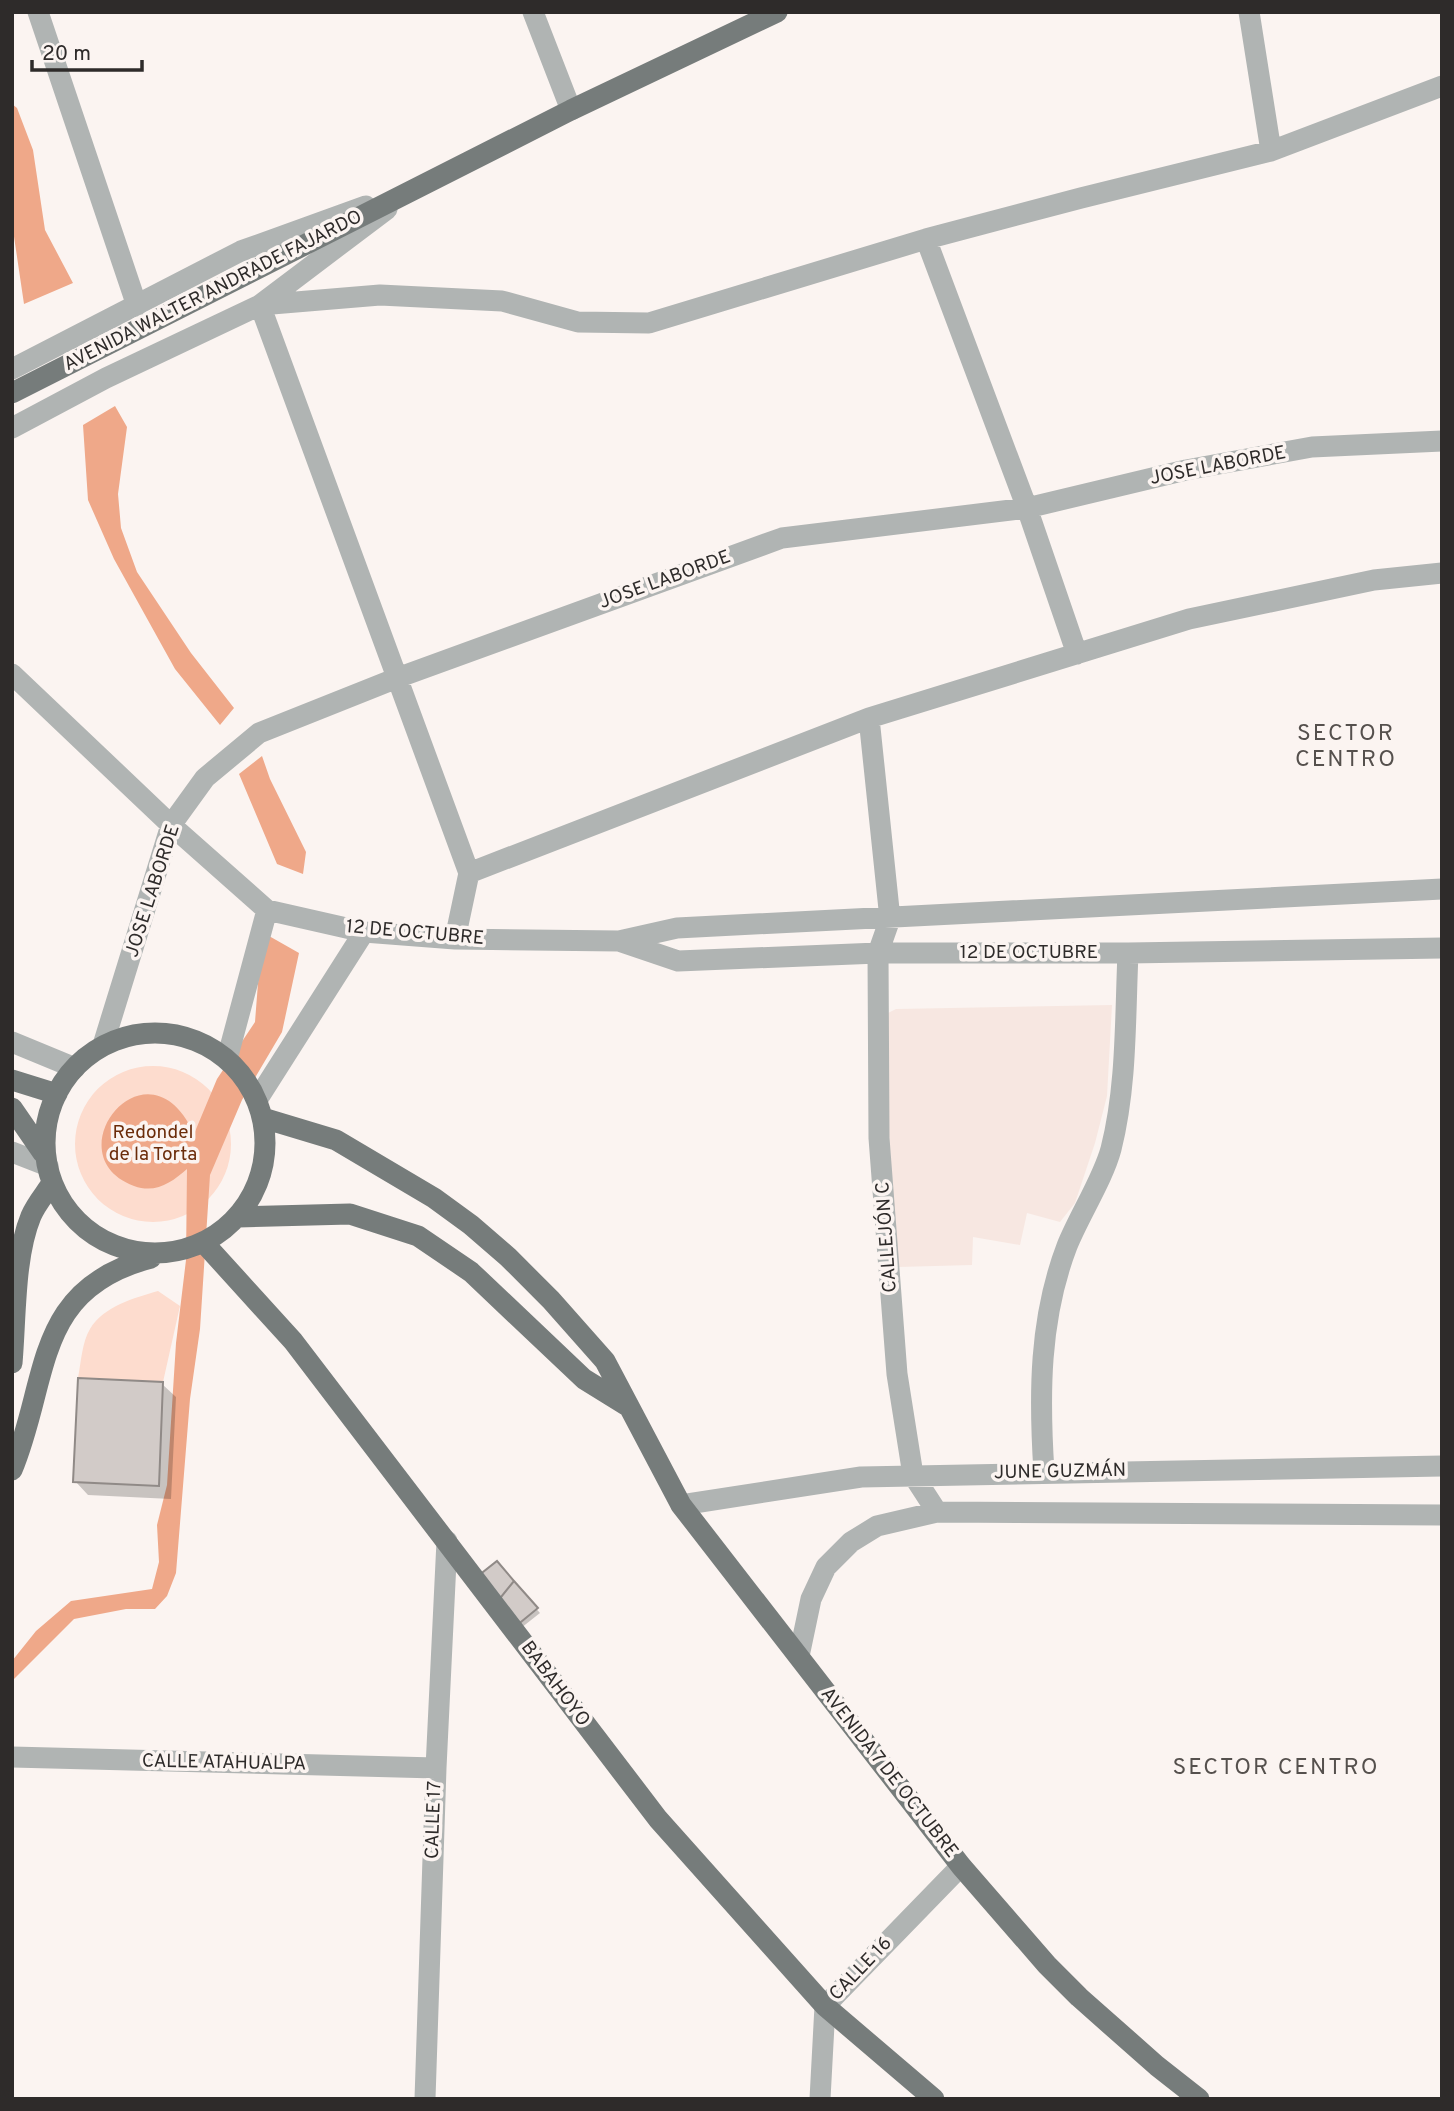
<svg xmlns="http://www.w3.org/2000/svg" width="1454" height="2111" font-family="Overpass,sans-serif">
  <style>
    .built { fill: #f7e7e1 }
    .green { fill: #fddcce }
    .water { fill: #efa889 }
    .shadow { fill: #0003 }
    .building { fill: #d2cbc8; stroke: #908a87; stroke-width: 2 }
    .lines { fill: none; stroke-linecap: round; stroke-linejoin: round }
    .minor { stroke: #b0b4b3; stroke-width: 21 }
    .major { stroke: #767c7b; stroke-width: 21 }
    .labels { text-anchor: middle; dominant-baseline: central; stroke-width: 7; stroke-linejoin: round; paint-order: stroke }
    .street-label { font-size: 19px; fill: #2e2b2a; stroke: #fbf4f1 }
    .park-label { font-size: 19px; fill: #6b2c0a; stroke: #fbf4f1 }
    .quarter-label { font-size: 23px; letter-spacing: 2px; fill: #55504d; stroke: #fbf4f1 }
  </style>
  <rect width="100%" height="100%" fill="#fbf4f1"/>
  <path class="built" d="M 1112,1005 L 1107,1096 L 1095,1143 L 1075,1203 L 1060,1222 L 1027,1213 L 1020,1245 L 973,1237 L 972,1265 L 898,1267 L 888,1121 L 888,1013 L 896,1009 Z"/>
  <path class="green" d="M75 1144a78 78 0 1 1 156 0a78 78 0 1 1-156 0Z
    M 158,1291 L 180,1306 L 163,1382 L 78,1378 C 81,1363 82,1342 90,1329 C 104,1306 134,1298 158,1291 Z"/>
  <path class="water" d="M 12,104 L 17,108 L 33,150 L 45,230 L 73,283 L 24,304 L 12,223 Z
    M 115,406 L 127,427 L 118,494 L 121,528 L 137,572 L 191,653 L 234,708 L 220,725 L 175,669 L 114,559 L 88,500 L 83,425 Z
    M 262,756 L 270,779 L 306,852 L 303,874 L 277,864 L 239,774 Z
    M 262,932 L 299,953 L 282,1032 L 242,1100 L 210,1175 L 200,1329 L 190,1399 L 176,1573 L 167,1596 L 155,1609 L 126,1609 L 74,1619 L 12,1681 L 12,1661 L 36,1631 L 71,1601 L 152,1589 L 159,1562 L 157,1525 L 167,1485 L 176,1343 L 186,1260 L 187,1169 C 172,1182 156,1194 134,1186 C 51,1155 148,1032 194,1134 L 217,1079 L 255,1022 Z"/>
  <path class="shadow" d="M 162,1384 L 176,1397 L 171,1499 L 88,1495 L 75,1481 Z
    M 497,1564 L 540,1613 L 521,1628 Z"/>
  <path class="building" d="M 78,1378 L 163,1382 L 159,1486 L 73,1482 Z
    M 497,1561 L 514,1581 L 497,1602 L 478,1576 Z
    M 514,1581 L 538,1608 L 516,1626 L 497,1602 Z"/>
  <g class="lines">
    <path class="minor" d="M 38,12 L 137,306
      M 533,12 L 571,110
      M 1271,151 L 1442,86
      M 926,239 L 1027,508 L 1077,654
      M 12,369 L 241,251 L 366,206
      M 12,428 L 106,378 L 260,305 L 387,209
      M 12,674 L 171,825 L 267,910 L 364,932 L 455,939 L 619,941
      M 869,718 L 890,919 L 878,953 L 879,1138 L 897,1374 L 913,1475 L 937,1512
      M 469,873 L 869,718 L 1189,619 L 1374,580 L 1442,573
      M 1442,889 L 677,928 L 619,941 L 678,961 L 878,953 L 1128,953 L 1442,948
      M 455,939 L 469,873 L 260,305 L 380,295 L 502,301 L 578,322 L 649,323 L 926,239 L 1081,198 L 1271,151 L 1249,12
      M 12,1042 L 75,1068
      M 103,1045 L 171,825 L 205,778 L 259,733 L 397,678 L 782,538 L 1027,508 L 1186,470 L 1312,447 L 1442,441
      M 227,1059 L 267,910
      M 257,1100 L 364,932
      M 12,1152 L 48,1166
      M 1044,1472 C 1039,1395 1039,1319 1067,1246 C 1079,1216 1103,1179 1111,1149 C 1127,1086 1125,1018 1128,953
      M 681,1505 L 861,1477 L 1442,1466
      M 799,1656 L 811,1599 L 826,1567 L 851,1542 L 877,1526 L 937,1512 L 1442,1515
      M 12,1757 L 436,1768
      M 425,2099 L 436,1768 L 447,1541
      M 820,2099 L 825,2006 L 961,1866"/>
    <path class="major" d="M 12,393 L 571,110 L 777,12
      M45 1143a110 110 0 1 1 220 0a110 110 0 1 1-220 0Z
      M 12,1080 L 57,1094
      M 12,1108 L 43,1153
      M 263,1118 L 336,1140 L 434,1198 L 471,1225 L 508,1257 L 551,1300 L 605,1361 L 681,1505 L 961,1866 L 1047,1965 L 1079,1997 L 1157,2066 L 1199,2099
      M 238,1217 L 350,1214 L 418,1236 L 471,1272 L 584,1379 L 626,1405
      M 204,1243 L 293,1341 L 658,1819 L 825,2006 L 934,2099
      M 12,1363 C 16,1318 14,1257 31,1216 C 36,1204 45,1194 52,1183
      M 12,1470 C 50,1379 32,1289 151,1258"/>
  </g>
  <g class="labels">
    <g class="street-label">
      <text transform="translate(213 291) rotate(-27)">AVENIDA WALTER ANDRADE FAJARDO</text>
      <text transform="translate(1218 466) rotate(-11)">JOSE LABORDE</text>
      <text transform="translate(665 580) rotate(-20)">JOSE LABORDE</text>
      <text transform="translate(153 891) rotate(-72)">JOSE LABORDE</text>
      <text transform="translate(415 933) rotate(5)">12 DE OCTUBRE</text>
      <text x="1029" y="953">12 DE OCTUBRE</text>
      <text transform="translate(887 1237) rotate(-94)">CALLEJÓN C</text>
      <text transform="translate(1060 1472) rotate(-1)">JUNE GUZMÁN</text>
      <text transform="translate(555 1684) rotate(53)">BABAHOYO</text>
      <text transform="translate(224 1763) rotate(1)">CALLE ATAHUALPA</text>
      <text transform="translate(889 1773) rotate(52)">AVENIDA 7 DE OCTUBRE</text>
      <text transform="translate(434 1820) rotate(-88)">CALLE 17</text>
      <text transform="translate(861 1969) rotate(-46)">CALLE 16</text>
    </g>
    <g class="park-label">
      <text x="153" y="1133">Redondel<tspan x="153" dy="22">de la Torta</tspan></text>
    </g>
    <g class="quarter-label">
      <text x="1346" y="734">SECTOR<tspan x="1346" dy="26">CENTRO</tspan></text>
      <text x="1276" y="1768">SECTOR CENTRO</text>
    </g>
  </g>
  <rect width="1454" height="2111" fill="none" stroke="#2e2b2a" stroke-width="28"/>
  <path d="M32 60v10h110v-10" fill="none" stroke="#2e2b2a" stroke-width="3.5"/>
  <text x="42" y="60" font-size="21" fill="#2e2b2a" stroke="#fbf4f1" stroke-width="5" paint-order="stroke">20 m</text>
</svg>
